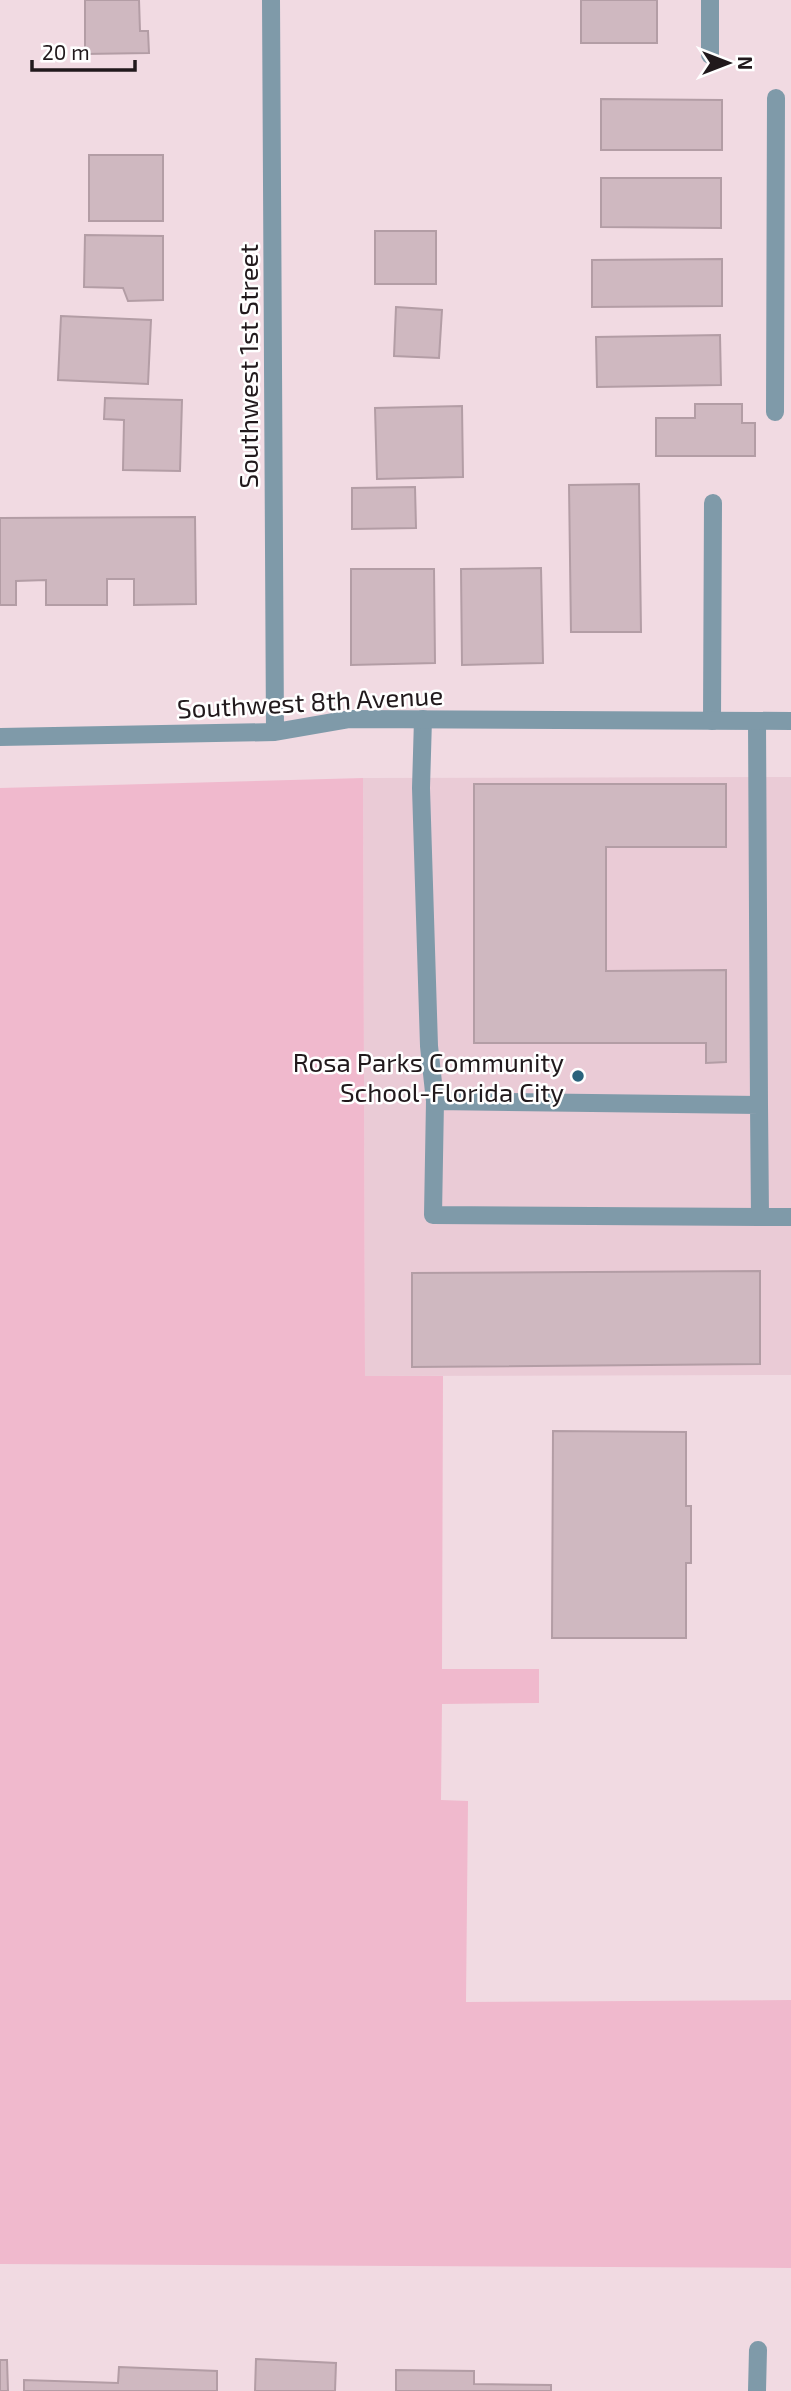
<svg xmlns="http://www.w3.org/2000/svg" width="791" height="2391" font-family="'Exo 2',sans-serif">
  <style>
    .built { fill: #eacbd6 }
    .green { fill: #f0b9cd }
    .building { fill: #cfb8c0; stroke: #b39da5; stroke-width: 2 }
    .lines { fill: none; stroke-linecap: round; stroke-linejoin: round }
    .service { stroke: #7f9aa9; stroke-width: 18 }
    .minor { stroke: #7f9aa9; stroke-width: 18 }
    .poi-dot { fill: #2a627c; stroke: #fff; stroke-width: 2.5 }
    .labels { text-anchor: middle; dominant-baseline: central; stroke-width: 5; stroke-linejoin: round; paint-order: stroke }
    .street-label { font-size: 26px; fill: #21191c; stroke: #fff }
    .poi-label { font-size: 26px; fill: #21191c; stroke: #fff; text-anchor: end }
  </style>
  <rect width="100%" height="100%" fill="#f1dae2"/>
  <path class="built" d="M 791,777 L 791,1375 L 365,1376 L 363,778 Z"/>
  <path class="green" d="M 363,778 L 365,1376 L 443,1376 L 442,1669 L 539,1669 L 539,1703 L 442,1704 L 441,1800 L 468,1801 L 466,2002 L 791,2000 L 791,2268 L 0,2264 L 0,788 Z"/>
  <path class="building" d="M 85,0 L 139,0 L 140,31 L 148,31 L 149,53 L 85,54 Z
    M 581,0 L 657,0 L 657,43 L 581,43 Z
    M 601,99 L 722,100 L 722,150 L 601,150 Z
    M 89,155 L 163,155 L 163,221 L 89,221 Z
    M 601,178 L 721,178 L 721,228 L 601,227 Z
    M 375,231 L 436,231 L 436,284 L 375,284 Z
    M 85,235 L 163,236 L 163,300 L 128,301 L 123,288 L 84,287 Z
    M 722,259 L 722,306 L 592,307 L 592,260 Z
    M 396,307 L 442,310 L 439,358 L 394,356 Z
    M 61,316 L 151,320 L 148,384 L 58,380 Z
    M 720,335 L 721,385 L 597,387 L 596,337 Z
    M 105,398 L 182,400 L 180,471 L 123,470 L 124,420 L 104,419 Z
    M 695,404 L 742,404 L 742,423 L 755,423 L 755,456 L 656,456 L 656,418 L 695,418 Z
    M 462,406 L 463,477 L 377,479 L 375,408 Z
    M 639,484 L 641,632 L 571,632 L 569,485 Z
    M 415,487 L 416,528 L 352,529 L 352,488 Z
    M 195,517 L 196,604 L 134,605 L 134,579 L 107,579 L 107,605 L 46,605 L 46,580 L 16,581 L 16,605 L 0,605 L 0,518 Z
    M 541,568 L 543,663 L 462,665 L 461,569 Z
    M 351,569 L 434,569 L 435,663 L 351,665 Z
    M 474,784 L 726,784 L 726,847 L 606,847 L 606,971 L 726,970 L 726,1062 L 706,1063 L 706,1043 L 474,1043 Z
    M 760,1271 L 760,1364 L 412,1367 L 412,1273 Z
    M 553,1431 L 686,1432 L 686,1506 L 691,1506 L 691,1563 L 686,1563 L 686,1638 L 552,1638 Z
    M 256,2359 L 336,2363 L 335,2391 L 255,2391 Z
    M 0,2360 L 7,2360 L 8,2391 L 0,2391 Z
    M 119,2367 L 217,2371 L 217,2391 L 24,2391 L 24,2380 L 118,2383 Z
    M 396,2370 L 474,2371 L 474,2384 L 551,2385 L 551,2391 L 396,2391 Z"/>
  <g class="lines">
    <path class="service" d="M 710,0 L 710,55
      M 775,412 L 776,98
      M 423,719 L 421,788 L 429,1046 L 435,1101
      M 712,721 L 713,503
      M 757,721 L 759,1105
      M 760,1217 L 759,1105 L 435,1101 L 433,1215 L 760,1217 L 791,1217
      M 757,2391 L 758,2350"/>
    <path class="minor" d="M 271,0 L 275,732
      M 0,737 L 275,732 L 350,719 L 791,721"/>
  </g>
  <circle class="poi-dot" cx="578" cy="1076" r="7"/>
  <g class="labels">
    <g class="street-label">
      <text transform="translate(247 366) rotate(-90)">Southwest 1st Street</text>
      <text transform="translate(310 701) rotate(-3)">Southwest 8th Avenue</text>
    </g>
    <g class="poi-label">
      <text x="564" y="1061">Rosa Parks Community<tspan x="564" dy="30">School-Florida City</tspan></text>
    </g>
  </g>
  <g transform="translate(728 63) rotate(90)" stroke="#ffffff" stroke-width="5" paint-order="stroke">
  <path d="M0-5L12 26L0 18L-12 26Z" fill="#21191c"/>
  <text y="-10" font-size="19" font-weight="bold" text-anchor="middle" fill="#21191c">N</text>
  </g>
  <path d="M32 60v10h103v-10" fill="none" stroke="#21191c" stroke-width="3.5"/>
  <text x="42" y="60" font-size="21" fill="#21191c" stroke="#ffffff" stroke-width="5" paint-order="stroke">20 m</text>
</svg>
